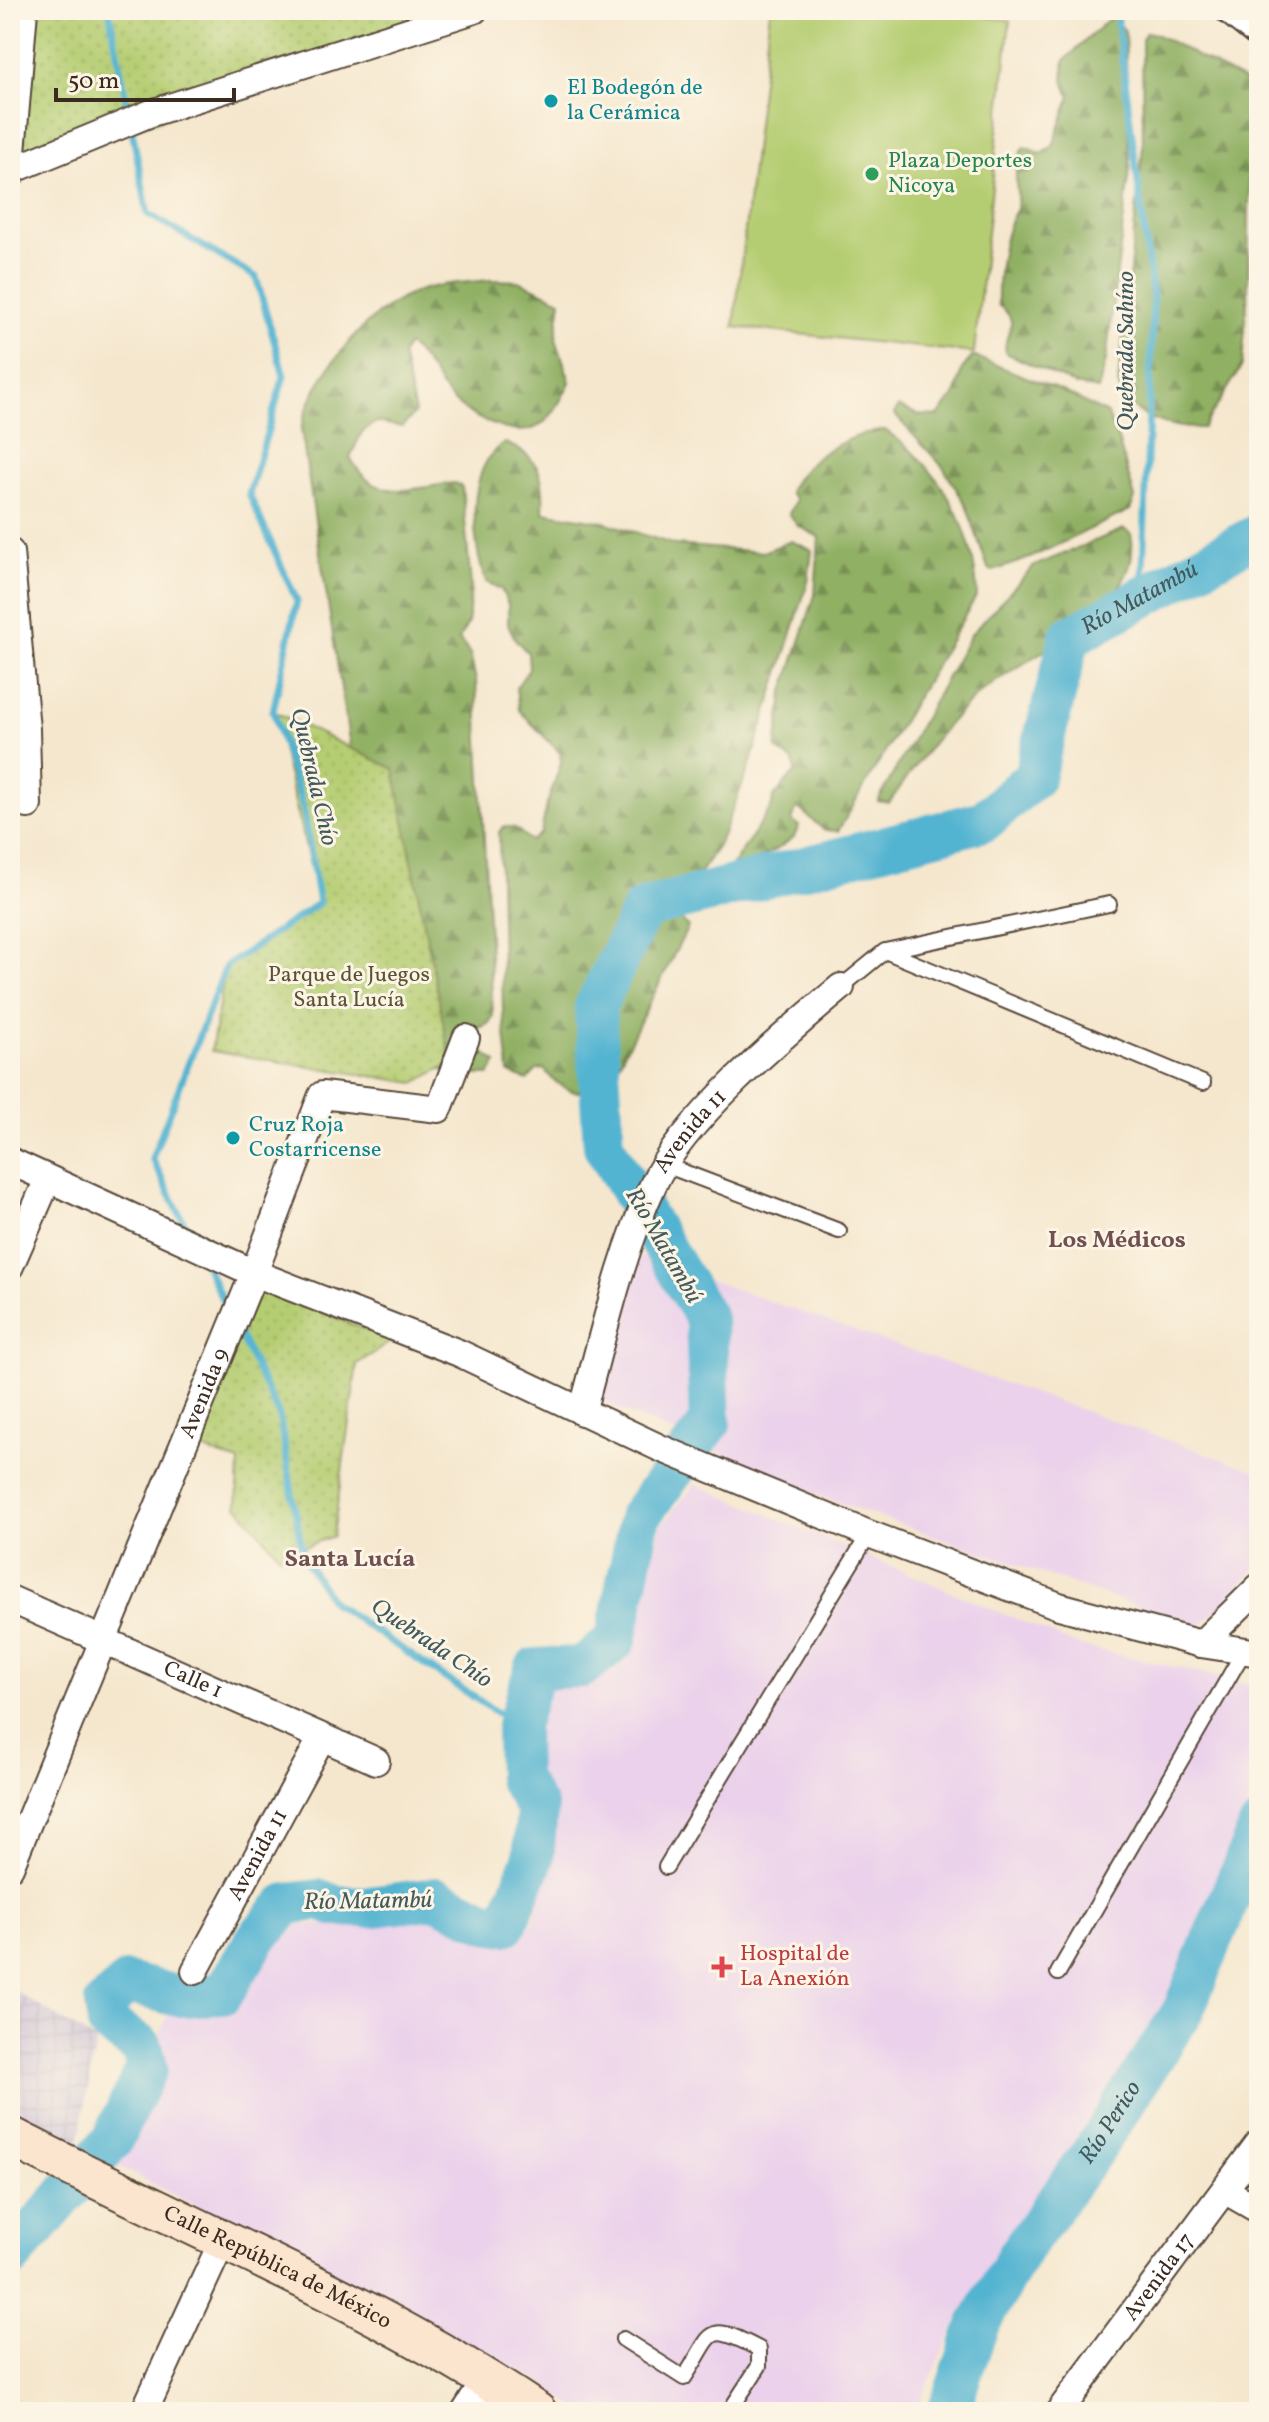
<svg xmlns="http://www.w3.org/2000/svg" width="1269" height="2422" font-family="Vollkorn,serif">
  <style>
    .built { fill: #ebd1eb }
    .industrial { fill: url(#industrial-grid) }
    .green { fill: #b5cd72; stroke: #787c48; stroke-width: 2 }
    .forest { fill: url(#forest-firs); stroke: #666d41; stroke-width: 2 }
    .park { fill: url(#park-dots); stroke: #787c48; stroke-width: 2 }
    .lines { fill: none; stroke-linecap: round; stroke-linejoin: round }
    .stream { stroke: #53b4d1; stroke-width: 7 }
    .river { stroke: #53b4d1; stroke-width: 42 }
    .service-casing { stroke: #574638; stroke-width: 18 }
    .minor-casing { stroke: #574638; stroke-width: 30 }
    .secondary-casing { stroke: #574638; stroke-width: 42 }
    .service { stroke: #fff; stroke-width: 14 }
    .minor { stroke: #fff; stroke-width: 26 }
    .secondary { stroke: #fbe5cf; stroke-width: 38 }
    .culture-dot { fill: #0f9aa8; stroke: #fcf5e5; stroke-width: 3 }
    .leisure-dot { fill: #2e9e5b; stroke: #fcf5e5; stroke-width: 3 }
    .health-dot { fill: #e0444e; stroke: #fcf5e5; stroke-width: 3 }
    .labels { text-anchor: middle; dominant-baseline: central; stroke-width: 6; stroke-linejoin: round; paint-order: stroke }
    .culture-label { font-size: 22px; fill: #0d838f; stroke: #fcf5e5; text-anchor: start }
    .leisure-label { font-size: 22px; fill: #27864d; stroke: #fcf5e5; text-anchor: start }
    .park-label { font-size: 22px; fill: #5a5333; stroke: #fcf5e5 }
    .street-label { font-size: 22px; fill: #3b2a1e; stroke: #fcf5e5 }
    .health-label { font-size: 22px; fill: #be3a42; stroke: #fcf5e5; text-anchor: start }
    .water-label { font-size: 24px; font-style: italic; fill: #435a5d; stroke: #fcf5e5 }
    .neighbourhood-label { font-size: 24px; font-weight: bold; fill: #705051; stroke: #fcf5e5 }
  </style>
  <defs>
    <pattern id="industrial-grid" width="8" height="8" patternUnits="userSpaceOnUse" patternTransform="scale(2)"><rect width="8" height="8" fill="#cbbfd5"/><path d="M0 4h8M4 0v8" fill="none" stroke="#afa4b6"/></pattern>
    <pattern id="forest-firs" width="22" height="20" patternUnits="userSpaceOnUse" patternTransform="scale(2)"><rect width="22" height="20" fill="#90b064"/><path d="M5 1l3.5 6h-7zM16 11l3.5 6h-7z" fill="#778f52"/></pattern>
    <pattern id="park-dots" width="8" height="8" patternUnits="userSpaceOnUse" patternTransform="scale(2)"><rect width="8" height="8" fill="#b5cd72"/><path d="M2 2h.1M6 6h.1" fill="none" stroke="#9db062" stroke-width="1.8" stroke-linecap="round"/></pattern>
  </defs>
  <rect width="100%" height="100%" fill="#fcf5e5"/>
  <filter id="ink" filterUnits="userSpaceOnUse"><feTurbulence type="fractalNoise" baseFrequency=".0125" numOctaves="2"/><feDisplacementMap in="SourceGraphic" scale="16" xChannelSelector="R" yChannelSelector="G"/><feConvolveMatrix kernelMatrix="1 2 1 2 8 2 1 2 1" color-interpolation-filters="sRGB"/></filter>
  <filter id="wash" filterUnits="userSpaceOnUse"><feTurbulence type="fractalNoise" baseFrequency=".006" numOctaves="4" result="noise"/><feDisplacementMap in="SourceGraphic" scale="32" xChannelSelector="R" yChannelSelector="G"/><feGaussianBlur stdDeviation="1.8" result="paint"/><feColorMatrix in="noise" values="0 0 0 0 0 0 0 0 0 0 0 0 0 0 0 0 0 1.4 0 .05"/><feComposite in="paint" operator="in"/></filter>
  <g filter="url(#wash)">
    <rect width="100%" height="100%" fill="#f5e7ce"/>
    <path class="built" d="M 640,1256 L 1259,1472 L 1259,1565 L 1199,1628 L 822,1497 L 601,1401 Z
      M 695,1484 L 1080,1646 L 1259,1686 L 1259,1773 L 1205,1921 L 1162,2008 L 962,2310 L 915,2412 L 582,2412 L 540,2382 L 116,2165 L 159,2076 L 158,2039 L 169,2012 L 213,2014 L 243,1993 L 290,1924 L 343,1925 L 435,1917 L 505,1941 L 534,1921 L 550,1849 L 550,1800 L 531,1772 L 546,1690 L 584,1683 L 632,1643 L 660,1527 Z"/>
    <path class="industrial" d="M 10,1988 L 96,2041 L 78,2147 L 10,2112 Z"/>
    <path class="green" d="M 770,10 L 930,10 L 1010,20 L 974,353 L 734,327 Z"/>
    <path class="forest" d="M 1113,15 L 1125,31 L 1130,168 L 1106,360 L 1098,390 L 1076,385 L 1006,353 C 1001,332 1025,324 998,305 C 997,276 1002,232 1017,209 C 1020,189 1009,171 1024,147 L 1042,154 L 1053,146 L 1070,97 L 1063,79 L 1065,60 Z
      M 1146,32 L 1156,34 L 1246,82 L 1250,132 L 1248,290 L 1242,366 L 1203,428 C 1173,429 1124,416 1118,383 L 1143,146 L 1142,39 Z
      M 490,280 L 519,281 L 561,300 L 556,339 L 570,382 C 551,421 537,443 492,424 C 474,417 459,408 446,393 C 433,377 425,357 408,345 L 402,354 L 415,413 L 402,427 L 376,422 L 362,432 L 350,457 C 375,506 412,487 455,483 L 462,487 L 471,586 L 468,623 L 459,639 L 470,654 L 476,681 L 493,1017 L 488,1024 L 467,1033 L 469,1041 L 497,1063 L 489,1075 L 468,1075 L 431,1068 L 375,909 L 301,429 C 313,378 361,316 411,294 C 434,283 465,283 490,280 Z
      M 973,356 L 1064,392 L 1107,414 L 1117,436 L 1135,498 L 1130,510 L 1030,558 L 993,571 L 988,568 L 966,505 L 943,467 L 894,414 L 899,407 L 919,415 L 938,416 L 956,393 L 962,369 Z
      M 885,430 C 941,468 975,529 977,595 L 838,831 L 824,830 L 797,807 L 792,821 L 799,826 L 794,837 L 779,848 L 737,869 L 732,866 L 772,806 L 773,798 L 796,771 L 793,761 L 776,749 L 783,694 L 815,595 L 819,537 L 797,525 L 789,514 L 796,499 L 789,492 C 806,456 847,435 885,430 Z
      M 505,443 C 541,457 545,478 543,512 L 604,522 L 675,545 L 763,552 L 791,541 L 812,550 L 808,582 L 750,765 L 718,846 L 687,891 L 678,917 L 688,927 L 610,1081 L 603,1091 C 578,1096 559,1090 544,1069 L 537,1070 L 527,1080 L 509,1073 L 503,1012 L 499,832 L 504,826 L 515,828 L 531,841 L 541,833 L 547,804 L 561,763 L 560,753 L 519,710 L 516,688 L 529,669 L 528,653 L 515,639 L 508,624 L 508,604 L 501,589 L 486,582 C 472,546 464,466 505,443 Z
      M 1124,529 L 1131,534 C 1147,613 1016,657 970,702 C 939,731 913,769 889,803 L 878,801 L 971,634 L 1034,566 Z"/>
    <path class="park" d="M 24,10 L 479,10 L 12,170 Z
      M 273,711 L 394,769 L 451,1063 L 415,1083 L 211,1051 L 226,966 L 319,903 Z
      M 251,1282 L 392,1341 L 357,1364 L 333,1536 L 280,1556 L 237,1506 L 239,1462 L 185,1443 Z"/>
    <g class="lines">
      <path class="stream" d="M 109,10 L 148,214 L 256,277 L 284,376 L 249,494 L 297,601 L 273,711 L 303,807 L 319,903 L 226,966 L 152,1158 L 190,1235
        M 1116,10 L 1153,300 L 1142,598
        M 201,1256 L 229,1313
        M 238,1332 L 279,1415 L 303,1557 L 333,1603 L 517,1726"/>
      <g class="river">
        <path id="s1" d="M 10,2259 L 112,2140 L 147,2068 L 142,2047 L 108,2024 L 105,2004 L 127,1983 L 178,1996 L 222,1994 L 257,1938 L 287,1904 L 319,1900 L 336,1906 L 369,1907 L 436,1898 L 487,1922 L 506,1925 L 533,1860 L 537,1809 L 518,1778 L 517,1726 L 535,1669 L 582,1667 L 616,1640 L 640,1515 L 710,1423 L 706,1319 L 604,1146 L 595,1007 L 643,909 L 984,821 L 1034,777 L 1070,637 L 1259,534"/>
        <path id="s2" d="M 948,2412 L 978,2326 L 1019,2253 L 1095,2148 L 1183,2011 L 1259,1827"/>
      </g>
    </g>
  </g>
  <g filter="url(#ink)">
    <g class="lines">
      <defs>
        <path id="service" d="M 885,951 L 1203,1083
          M 841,987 L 885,951 L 1109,904
          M 665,1165 L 839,1231
          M 666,1867 L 869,1534
          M 1058,1973 L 1244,1651
          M 623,2339 L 684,2378 C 715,2332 704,2320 759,2349 L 759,2366 L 729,2412"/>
        <g id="minor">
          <path d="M 1228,10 L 1259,35"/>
          <path d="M 10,171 L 151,113 L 474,10"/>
          <path d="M 10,176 L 24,10"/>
          <path d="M 10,552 L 26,729 L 28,805"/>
          <path d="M 10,1161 L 254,1273 L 459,1353 L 660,1448 L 869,1534 L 1059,1606 L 1201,1644 L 1259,1653"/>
          <path d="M 10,1266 L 48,1179"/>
          <path id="s3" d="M 582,1412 C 603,1336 620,1256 653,1185 C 682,1120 785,1034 841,987"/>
          <path id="s4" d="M 10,1599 L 376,1761"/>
          <path d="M 1201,1644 L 1259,1587"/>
          <path id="s5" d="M 10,1867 L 254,1273 L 322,1095 L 439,1109 L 466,1038"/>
          <path id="s6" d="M 195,1971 L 321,1739"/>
          <path d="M 1226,2191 L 1259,2210"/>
          <path d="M 144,2412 L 222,2242"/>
          <path d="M 465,2412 L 487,2378"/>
          <path id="s7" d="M 1059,2412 L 1259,2143"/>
        </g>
        <g id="secondary">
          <path id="s8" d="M 10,2136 C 186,2227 373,2301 537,2412"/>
        </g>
      </defs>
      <use href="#service" class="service-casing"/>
      <use href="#minor" class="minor-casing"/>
      <use href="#secondary" class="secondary-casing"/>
      <use href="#service" class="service"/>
      <use href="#minor" class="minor"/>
      <use href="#secondary" class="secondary"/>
    </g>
  </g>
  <g class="culture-dot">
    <circle cx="551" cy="101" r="8"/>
    <circle cx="233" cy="1138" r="8"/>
  </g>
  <circle class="leisure-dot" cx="872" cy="174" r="8"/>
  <path class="health-dot" d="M718 1955h8v8h8v8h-8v8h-8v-8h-8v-8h8z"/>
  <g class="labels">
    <g class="culture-label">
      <text x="567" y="88">El Bodegón de<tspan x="567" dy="25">la Cerámica</tspan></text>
      <text x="249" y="1125">Cruz Roja<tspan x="249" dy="25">Costarricense</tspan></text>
    </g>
    <g class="leisure-label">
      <text x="888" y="161">Plaza Deportes<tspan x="888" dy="25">Nicoya</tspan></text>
    </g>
    <g class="park-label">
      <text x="349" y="975">Parque de Juegos<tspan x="349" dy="25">Santa Lucía</tspan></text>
    </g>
    <g class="street-label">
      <text stroke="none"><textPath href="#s3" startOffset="304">Avenida 11</textPath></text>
      <text stroke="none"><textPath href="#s5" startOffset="512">Avenida 9</textPath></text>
      <text stroke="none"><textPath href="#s4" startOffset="200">Calle 1</textPath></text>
      <text stroke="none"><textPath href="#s6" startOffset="132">Avenida 11</textPath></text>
      <text stroke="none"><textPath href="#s8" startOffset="298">Calle República de México</textPath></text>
      <text stroke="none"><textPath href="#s7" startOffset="168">Avenida 17</textPath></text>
    </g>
    <g class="health-label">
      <text x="740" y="1954">Hospital de<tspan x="740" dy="25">La Anexión</tspan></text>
    </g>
    <g class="water-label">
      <text transform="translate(1127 351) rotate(-90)">Quebrada Sahíno</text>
      <text stroke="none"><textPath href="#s1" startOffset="2584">Río Matambú</textPath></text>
      <text transform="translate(313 777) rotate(77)">Quebrada Chío</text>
      <text transform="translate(663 1246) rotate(60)">Río Matambú</text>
      <text transform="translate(431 1644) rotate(34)">Quebrada Chío</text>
      <text transform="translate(368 1902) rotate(-1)">Río Matambú</text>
      <text stroke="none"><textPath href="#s2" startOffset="334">Río Perico</textPath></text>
    </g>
    <g class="neighbourhood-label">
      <text x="1117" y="1241">Los Médicos</text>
      <text x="350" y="1560">Santa Lucía</text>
    </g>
  </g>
  <rect width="1269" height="2422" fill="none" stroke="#fcf5e5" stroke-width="40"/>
  <path d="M56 88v12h178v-12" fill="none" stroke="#3b2a1e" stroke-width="4"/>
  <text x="68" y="88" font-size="24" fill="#3b2a1e" stroke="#fcf5e5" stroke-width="6" paint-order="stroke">50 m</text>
</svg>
